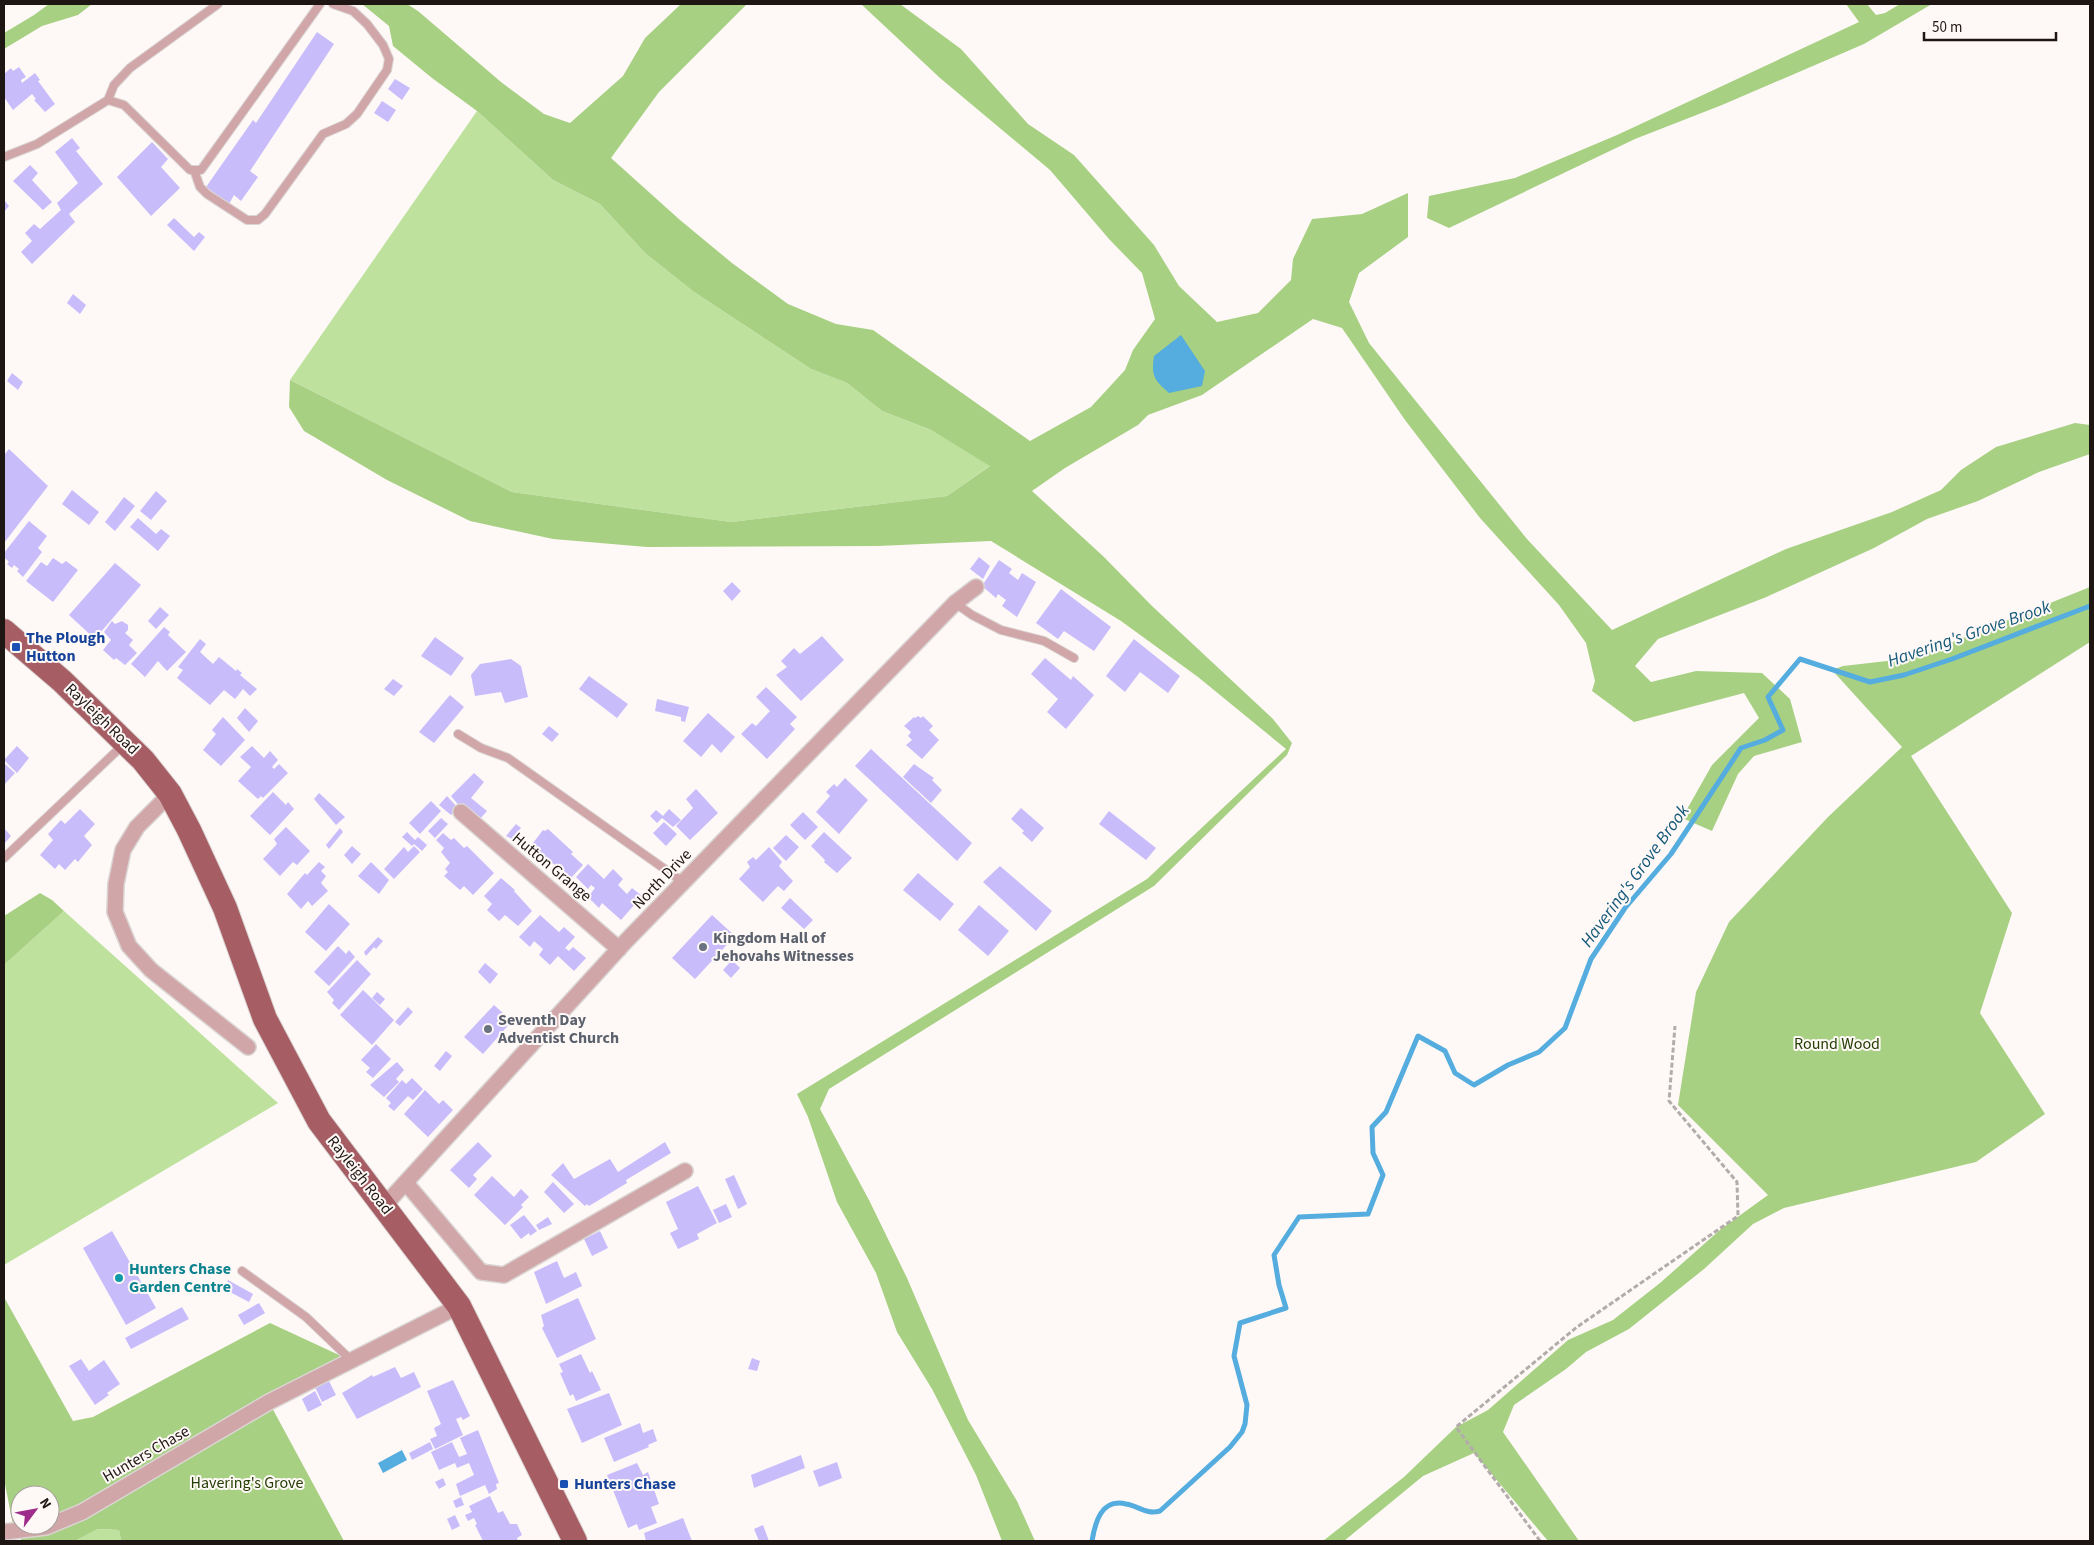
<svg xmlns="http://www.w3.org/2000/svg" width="2094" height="1545" font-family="'Source Sans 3',sans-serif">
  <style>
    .green { fill: #bee29e }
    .forest { fill: #a8d083; fill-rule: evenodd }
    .water { fill: #54adde }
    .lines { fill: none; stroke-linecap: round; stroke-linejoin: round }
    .stream { stroke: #54adde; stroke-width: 5 }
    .building { fill: #c9bcfb }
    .lane-casing { stroke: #dad5d3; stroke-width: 10 }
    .street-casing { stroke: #dad5d3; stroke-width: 18 }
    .primary-casing { stroke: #dad5d3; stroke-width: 26 }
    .path { stroke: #b2acaa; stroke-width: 3; stroke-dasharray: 5 2.5; stroke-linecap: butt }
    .lane { stroke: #d0a6a8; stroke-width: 8 }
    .street { stroke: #d0a6a8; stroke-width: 15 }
    .primary { stroke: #a65e64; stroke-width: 24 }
    .transit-dot { fill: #1a4fb4; stroke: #fef9f7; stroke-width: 2 }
    .worship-dot { fill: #6b7280; stroke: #fef9f7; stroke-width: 2 }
    .culture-dot { fill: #0f9aa8; stroke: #fef9f7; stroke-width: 2 }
    .labels { text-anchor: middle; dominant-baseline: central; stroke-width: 4; stroke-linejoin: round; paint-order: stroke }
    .transit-label { font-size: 16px; font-weight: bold; fill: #164399; stroke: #fef9f7; text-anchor: start }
    .street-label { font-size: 16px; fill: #1e1613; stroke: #fef9f7 }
    .worship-label { font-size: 16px; font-weight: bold; fill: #5b616d; stroke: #fef9f7; text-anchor: start }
    .park-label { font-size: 16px; fill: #253e05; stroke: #fef9f7 }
    .culture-label { font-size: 16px; font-weight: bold; fill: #0d838f; stroke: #fef9f7; text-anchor: start }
    .water-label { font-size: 18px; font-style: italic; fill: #15597a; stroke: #fef9f7 }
  </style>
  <rect width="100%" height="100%" fill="#fef9f7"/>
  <path class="green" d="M 477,111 L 553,180 L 600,204 L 645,253 L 694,292 L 811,369 L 847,383 L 882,411 L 931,430 L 991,465 L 947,496 L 731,522 L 512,492 L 290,380 Z
    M 64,911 L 278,1103 L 4,1265 L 4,965 Z
    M 98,1529 L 119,1530 L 121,1541 L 75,1541 Z"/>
  <path class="forest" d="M 49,4 L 92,4 L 78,15 L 42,26 L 4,49 L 4,33 L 34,15 Z
    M 362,4 L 407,4 L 418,11 L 501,82 L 544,114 L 570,123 L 623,76 L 645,38 L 681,4 L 747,4 L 659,92 L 611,158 L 680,220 L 732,263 L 788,304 L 836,324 L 873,330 L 1030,441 L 1091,407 L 1125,370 L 1133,350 L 1155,319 L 1142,273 L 1109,239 L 1050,170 L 940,78 L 861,4 L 900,4 L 961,49 L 1028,124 L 1074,155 L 1154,245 L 1179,286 L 1217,322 L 1258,313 L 1291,280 L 1293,259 L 1312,219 L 1362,214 L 1408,193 L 1408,237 L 1359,273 L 1349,302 L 1369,343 L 1527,539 L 1612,630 L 1786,549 L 1892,512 L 1941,490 L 1961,470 L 1996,447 L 2075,423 L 2090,425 L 2090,454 L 2039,472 L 1978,501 L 1927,519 L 1874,548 L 1764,598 L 1658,639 L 1635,666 L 1651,682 L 1696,671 L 1762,673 L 1790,699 L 1802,742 L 1754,756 L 1738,774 L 1712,831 L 1682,818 L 1712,765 L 1759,718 L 1744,693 L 1634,722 L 1592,691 L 1595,681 L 1586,643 L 1559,605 L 1480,518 L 1405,420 L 1342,328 L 1313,319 L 1202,395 L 1148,415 L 1138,425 L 1065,468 L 1032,491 L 1103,556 L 1152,606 L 1273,719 L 1292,743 L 1287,755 L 1154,886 L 829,1089 L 820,1109 L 869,1200 L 907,1278 L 968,1420 L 1017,1501 L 1035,1541 L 1002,1541 L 976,1475 L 932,1389 L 897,1332 L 876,1273 L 837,1202 L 808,1117 L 797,1094 L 1147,879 L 1286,749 L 1198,677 L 1121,621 L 991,541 L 878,546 L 647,547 L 553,539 L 470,521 L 387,480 L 304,431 L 289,407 L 290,380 L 512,492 L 731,522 L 947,496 L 990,466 L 931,430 L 882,411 L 847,383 L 811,369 L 694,292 L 645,253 L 600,204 L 553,180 L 477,111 L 432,78 L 393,46 L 389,26 Z
    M 1846,4 L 1867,4 L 1876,15 L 1885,13 L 1900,4 L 1932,4 L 1864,44 L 1722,105 L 1635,139 L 1449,228 L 1427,218 L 1429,196 L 1515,178 L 1617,135 L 1859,22 Z
    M 2090,587 L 2090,642 L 1911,756 L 2012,913 L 1980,1013 L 2045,1114 L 1976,1162 L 1784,1208 L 1753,1224 L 1704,1269 L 1629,1329 L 1586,1352 L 1566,1369 L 1514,1405 L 1503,1432 L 1579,1541 L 1548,1541 L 1474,1453 L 1423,1476 L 1344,1541 L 1323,1541 L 1404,1477 L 1456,1427 L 1488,1410 L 1568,1340 L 1613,1320 L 1660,1283 L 1721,1229 L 1768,1195 L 1678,1105 L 1696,992 L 1729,922 L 1828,817 L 1902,747 L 1832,670 L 1843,666 L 1913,658 Z
    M 40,893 L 52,900 L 64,911 L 4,965 L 4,916 Z
    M 4,1297 L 73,1421 L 93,1417 L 270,1323 L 352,1361 L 270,1404 L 344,1541 L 121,1541 L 119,1530 L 98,1529 L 75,1541 L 22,1541 L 14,1530 L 4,1479 ZM 20,1495 L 50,1495 L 50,1525 L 20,1525 Z"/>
  <path class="water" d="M 1181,335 L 1205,371 L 1202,386 L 1169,393 C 1154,380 1151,376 1154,356 Z
    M 402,1450 L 407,1460 L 383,1473 L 378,1463 Z"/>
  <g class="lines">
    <path class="stream" d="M 1092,1541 C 1095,1523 1101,1498 1126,1504 C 1139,1506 1146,1515 1160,1511 L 1230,1447 L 1242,1432 L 1245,1424 L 1247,1405 L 1234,1356 L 1240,1323 L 1286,1308 L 1279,1285 L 1274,1255 L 1299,1217 L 1368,1214 L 1383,1175 L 1373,1153 L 1372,1127 L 1386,1112 L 1418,1036 L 1445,1051 L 1455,1073 L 1474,1085 L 1508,1065 L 1539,1052 L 1565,1028 L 1591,959 L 1625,908 L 1671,854 L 1741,748 L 1765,740 L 1783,730 L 1768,697 L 1800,659 L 1870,682 L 1904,675 L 1952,659 L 2090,606"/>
  </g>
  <path class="building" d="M 317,32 L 334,44 L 250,171 L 258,177 L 241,201 L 234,195 L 229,204 L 206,187 L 253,120 L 256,123 Z
    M 19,67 L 26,77 L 21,80 L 22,83 L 35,73 L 40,80 L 38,81 L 55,104 L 45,112 L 34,100 L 36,99 L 32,94 L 13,110 L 4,97 L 4,74 L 11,68 L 13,71 Z
    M 395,79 L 410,88 L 402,100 L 388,89 Z
    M 382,101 L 396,110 L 388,122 L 374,113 Z
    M 72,138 L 80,148 L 76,151 L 103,184 L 69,214 L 75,222 L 32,264 L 21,252 L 32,241 L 25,233 L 34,224 L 40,229 L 61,210 L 57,203 L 78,183 L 55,152 Z
    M 152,142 L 168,159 L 161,167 L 180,188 L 151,216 L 117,177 Z
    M 30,165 L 38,173 L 32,180 L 52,202 L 43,210 L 13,181 Z
    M 4,200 L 9,206 L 4,212 Z
    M 174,218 L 194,237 L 199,232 L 205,237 L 194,251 L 167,225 Z
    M 73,294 L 86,305 L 80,314 L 67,303 Z
    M 12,373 L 23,382 L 18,390 L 7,381 Z
    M 9,449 L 48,486 L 4,543 L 4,455 Z
    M 72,490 L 99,512 L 89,525 L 62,504 Z
    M 156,491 L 167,501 L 151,520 L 140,511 Z
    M 124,497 L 135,506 L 115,531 L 105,522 Z
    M 138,518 L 156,534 L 161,529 L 170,536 L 158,551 L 130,527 Z
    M 29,521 L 47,536 L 38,548 L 42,552 L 23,577 L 17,571 L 19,569 L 14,565 L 12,568 L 7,564 L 9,562 L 4,557 L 4,553 Z
    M 979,557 L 990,566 L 983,579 L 970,569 Z
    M 53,558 L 62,564 L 66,561 L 78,570 L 53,602 L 26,581 L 41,562 L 47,566 Z
    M 999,560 L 1012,569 L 1009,573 L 1018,580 L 1022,573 L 1036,582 L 1017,617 L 1002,606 L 1006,600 L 998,594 L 996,598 L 982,586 Z
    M 115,563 L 141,585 L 95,639 L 69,615 Z
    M 732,582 L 741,591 L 732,601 L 723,591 Z
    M 1061,589 L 1111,627 L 1094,651 L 1064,631 L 1058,639 L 1036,623 Z
    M 160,607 L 169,615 L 156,629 L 148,621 Z
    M 112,621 L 115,624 L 122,621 L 128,625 L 128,630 L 125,633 L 133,640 L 129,645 L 137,653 L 125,665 L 116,658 L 114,660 L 103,650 L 111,640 L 104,632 Z
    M 164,627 L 170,632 L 168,635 L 186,652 L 167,671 L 158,661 L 145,677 L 131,664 Z
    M 822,636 L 844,660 L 801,701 L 776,675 L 787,667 L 781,661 L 794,648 L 800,654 Z
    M 435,637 L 464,658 L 451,676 L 421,656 Z
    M 200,639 L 206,644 L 200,652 L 213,664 L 219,657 L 236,671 L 237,669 L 242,673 L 240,675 L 257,689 L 250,696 L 243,689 L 235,699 L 224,690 L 210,705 L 177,678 L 183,670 L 178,667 Z
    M 1134,639 L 1180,676 L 1168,693 L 1140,672 L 1125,692 L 1106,676 Z
    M 1045,658 L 1071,680 L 1073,676 L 1094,695 L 1066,729 L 1047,712 L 1058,699 L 1031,674 Z
    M 511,659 L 521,666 L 528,697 L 505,703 L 501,692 L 475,696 L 471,675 L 480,664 Z
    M 589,676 L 628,704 L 617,718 L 579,689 Z
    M 393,679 L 403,686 L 394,696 L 384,689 Z
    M 766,687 L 797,717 L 790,724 L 795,729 L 767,759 L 741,734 L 752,723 L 756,726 L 770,711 L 756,697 Z
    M 450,695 L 464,707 L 434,743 L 419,732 Z
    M 657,699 L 689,707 L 685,722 L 681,721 L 681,717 L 655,711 Z
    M 245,708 L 258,721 L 249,732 L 237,718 Z
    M 708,713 L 735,737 L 721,753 L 712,744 L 701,757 L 683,741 Z
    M 918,716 L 921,718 L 923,716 L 933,726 L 929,730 L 939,740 L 922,759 L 906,745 L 912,740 L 908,736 L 911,732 L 904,726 L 914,717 L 915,718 Z
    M 223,717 L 245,740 L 221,766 L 203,750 L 216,734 L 212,730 Z
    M 549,726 L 559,734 L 552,742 L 542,734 Z
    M 17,746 L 29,758 L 17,773 L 4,760 Z
    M 252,746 L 264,758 L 270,751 L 278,760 L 272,767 L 274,769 L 279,764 L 288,773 L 263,798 L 261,796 L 258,799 L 238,781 L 251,767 L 240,757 Z
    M 871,749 L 972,843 L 957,861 L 855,766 Z
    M 4,763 L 15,773 L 4,785 Z
    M 914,764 L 934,778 L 932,780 L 942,790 L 931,803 L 903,777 Z
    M 474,773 L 484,782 L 471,798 L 487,811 L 479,820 L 461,808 L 451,796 Z
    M 845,778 L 868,800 L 839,834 L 816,812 L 830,796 L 826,792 L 834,784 L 837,787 Z
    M 696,789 L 718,813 L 690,840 L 676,826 L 693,808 L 686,799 Z
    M 273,792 L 286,805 L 288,802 L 294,809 L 270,835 L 250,816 Z
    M 319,793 L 345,817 L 336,825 L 314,799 Z
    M 447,796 L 458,808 L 451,815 L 439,805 Z
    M 431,801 L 441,811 L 420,834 L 409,823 Z
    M 1021,808 L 1044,828 L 1032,842 L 1022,833 L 1024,831 L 1011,819 Z
    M 80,809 L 95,824 L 84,836 L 92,845 L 78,862 L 75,859 L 65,870 L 59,864 L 55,869 L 40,855 L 53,840 L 48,834 L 61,820 L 65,824 Z
    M 669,809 L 681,820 L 673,827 L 662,818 L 657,823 L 650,816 L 656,810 L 663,816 Z
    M 1109,811 L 1156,848 L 1146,860 L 1099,824 Z
    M 803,812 L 818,827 L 805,840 L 790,825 Z
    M 441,818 L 448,824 L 435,838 L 428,831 Z
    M 664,822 L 677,834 L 666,846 L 653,833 Z
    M 516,824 L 521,828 L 512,839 L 506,836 Z
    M 286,827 L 310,851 L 297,865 L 293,862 L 280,876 L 263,859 L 277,844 L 274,839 Z
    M 4,828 L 11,836 L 4,844 Z
    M 340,828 L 343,832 L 329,849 L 326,845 Z
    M 548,829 L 573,852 L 571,854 L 583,865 L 571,878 L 541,854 L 540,856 L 530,847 L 543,830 L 545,831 Z
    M 407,832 L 415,840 L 418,837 L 427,845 L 422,851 L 414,844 L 412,846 L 402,837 Z
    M 824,832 L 852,858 L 837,873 L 824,862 L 825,860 L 811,846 Z
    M 443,833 L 451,840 L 454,838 L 464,848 L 467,846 L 494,873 L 473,895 L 464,886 L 460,890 L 444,876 L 448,872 L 445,869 L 450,863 L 441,852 L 444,848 L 436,840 Z
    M 786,835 L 799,847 L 786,861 L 773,848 Z
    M 352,846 L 361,854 L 352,864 L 344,855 Z
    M 414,846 L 420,852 L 394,879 L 384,869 L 404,847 L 408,852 Z
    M 769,847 L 782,862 L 779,866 L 793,881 L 784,891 L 778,886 L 763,902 L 739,879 L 750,867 L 747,862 L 753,857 L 756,860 Z
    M 319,862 L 325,867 L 321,871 L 326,876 L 321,883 L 328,891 L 312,906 L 308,901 L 301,909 L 287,894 L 305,873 L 307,875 Z
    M 371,862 L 389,880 L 379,894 L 358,876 Z
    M 588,864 L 604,879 L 613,869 L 623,879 L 618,885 L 627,894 L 632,888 L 642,896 L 621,920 L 602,903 L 599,908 L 588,897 L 595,888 L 591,885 L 588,889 L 576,877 Z
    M 1000,866 L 1052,911 L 1036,931 L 983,882 Z
    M 918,873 L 954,904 L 940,921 L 903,890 Z
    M 501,878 L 515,890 L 514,891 L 532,911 L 518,926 L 505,915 L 499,921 L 487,910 L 492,904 L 484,896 Z
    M 790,898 L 813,920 L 804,929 L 781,908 Z
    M 329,904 L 350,924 L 326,951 L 305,932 Z
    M 979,905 L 1009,931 L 988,956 L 958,930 Z
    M 540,915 L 559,932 L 564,927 L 575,937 L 565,948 L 569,951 L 573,947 L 586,958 L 574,971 L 558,956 L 550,965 L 539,955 L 543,949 L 534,941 L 530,947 L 519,937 Z
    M 712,915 L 735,936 L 695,979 L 672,958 Z
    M 378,937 L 383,941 L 376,949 L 374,947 L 366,956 L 364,952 Z
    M 338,946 L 346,954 L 349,950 L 355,957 L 329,986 L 314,972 Z
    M 357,960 L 371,974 L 339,1010 L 332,1003 L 334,1000 L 327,992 Z
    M 732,960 L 740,968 L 731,978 L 723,970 Z
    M 485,963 L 498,974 L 490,984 L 478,972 Z
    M 363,990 L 394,1020 L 372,1045 L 340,1015 Z
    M 377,992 L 385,999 L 380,1005 L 372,998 Z
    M 494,1005 L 512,1021 L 483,1054 L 464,1037 Z
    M 408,1007 L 413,1012 L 400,1026 L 395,1022 Z
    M 376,1044 L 391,1059 L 373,1078 L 366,1072 L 370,1068 L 361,1060 Z
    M 446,1051 L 452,1056 L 440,1071 L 434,1066 Z
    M 397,1062 L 404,1070 L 396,1079 L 399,1082 L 384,1097 L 370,1085 Z
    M 412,1078 L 423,1089 L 413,1100 L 408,1096 L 394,1111 L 388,1106 L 391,1103 L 386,1098 L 402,1080 L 406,1084 Z
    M 425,1090 L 439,1104 L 443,1100 L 453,1110 L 428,1137 L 404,1114 Z
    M 478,1142 L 492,1156 L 473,1175 L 477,1179 L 469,1188 L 450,1170 Z
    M 665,1142 L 671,1153 L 626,1180 L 627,1183 L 589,1206 L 587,1204 L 585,1206 L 551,1175 L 563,1163 L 574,1179 L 610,1159 L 618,1172 Z
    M 734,1175 L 747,1204 L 738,1209 L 725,1179 Z
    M 492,1176 L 514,1197 L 521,1189 L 529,1197 L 521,1205 L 523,1207 L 505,1225 L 474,1195 Z
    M 553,1182 L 574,1204 L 564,1213 L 544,1192 Z
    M 698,1186 L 717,1223 L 697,1234 L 699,1239 L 678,1249 L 670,1233 L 678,1229 L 666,1202 Z
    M 726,1204 L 732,1217 L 719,1223 L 713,1210 Z
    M 524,1215 L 537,1231 L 530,1236 L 529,1233 L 521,1239 L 510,1225 Z
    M 548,1217 L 552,1224 L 539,1230 L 536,1225 Z
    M 112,1231 L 156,1308 L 126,1325 L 83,1248 Z
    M 600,1231 L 608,1248 L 592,1256 L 584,1239 Z
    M 557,1261 L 564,1278 L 576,1272 L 582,1286 L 546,1304 L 534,1272 Z
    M 228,1280 L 253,1294 L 249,1302 L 224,1289 Z
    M 578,1298 L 596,1339 L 557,1358 L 542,1328 L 544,1326 L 541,1315 Z
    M 259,1303 L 265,1313 L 244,1325 L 238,1315 Z
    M 182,1307 L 189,1319 L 131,1349 L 125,1338 Z
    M 581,1354 L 590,1373 L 592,1371 L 601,1390 L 576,1401 L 573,1394 L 570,1396 L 560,1373 L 563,1372 L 559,1364 Z
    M 752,1358 L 760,1361 L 757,1371 L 748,1369 Z
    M 81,1359 L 89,1371 L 104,1360 L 120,1384 L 107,1393 L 109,1395 L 95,1405 L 69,1366 Z
    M 395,1367 L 401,1378 L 414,1372 L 421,1387 L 357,1419 L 342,1393 L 372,1375 L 373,1377 Z
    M 453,1380 L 470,1416 L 463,1420 L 461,1417 L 456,1419 L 463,1435 L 435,1449 L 430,1439 L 437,1436 L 434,1428 L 441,1424 L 427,1391 Z
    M 329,1381 L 336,1395 L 322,1402 L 315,1387 Z
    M 315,1391 L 322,1405 L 308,1412 L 302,1399 Z
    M 609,1393 L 622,1425 L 582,1443 L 567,1409 Z
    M 640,1423 L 643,1433 L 653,1429 L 657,1441 L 648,1445 L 649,1447 L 614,1462 L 604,1438 Z
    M 478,1430 L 499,1483 L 496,1484 L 497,1489 L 489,1494 L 485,1485 L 460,1496 L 456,1484 L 474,1475 L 469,1463 L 457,1468 L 455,1463 L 439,1470 L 431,1452 L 452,1442 L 459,1457 L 467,1454 L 460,1438 Z
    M 430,1442 L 433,1449 L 412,1460 L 409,1453 Z
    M 801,1455 L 805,1468 L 754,1488 L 751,1475 Z
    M 837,1462 L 842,1478 L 819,1487 L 813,1471 Z
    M 637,1463 L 643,1475 L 648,1472 L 659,1504 L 651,1507 L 657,1523 L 639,1530 L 637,1524 L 628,1528 L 607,1475 Z
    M 443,1478 L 446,1485 L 439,1489 L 435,1482 Z
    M 490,1496 L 498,1513 L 503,1511 L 510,1524 L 517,1524 L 522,1535 L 517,1538 L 518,1541 L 483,1541 L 475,1525 L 477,1524 L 474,1518 L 468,1521 L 465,1515 L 472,1512 L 469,1506 Z
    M 461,1497 L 464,1505 L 456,1508 L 453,1501 Z
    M 455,1515 L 460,1526 L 452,1530 L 447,1519 Z
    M 683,1518 L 692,1541 L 646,1541 L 644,1533 Z
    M 763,1525 L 769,1541 L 759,1541 L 754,1529 Z"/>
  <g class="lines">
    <defs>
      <path id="lane" d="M 108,100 L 114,85 L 130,68 L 218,4
        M 4,157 L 37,144 L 108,100 L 124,105 L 190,170 L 201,170 L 320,4
        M 194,170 L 200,187 L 207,194 L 247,220 L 258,220 L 265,214 L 323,134 L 346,124 L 357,114 L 387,70 L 389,59 L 383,45 L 367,24 L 353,11 L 333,4
        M 955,603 L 972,615 L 1001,630 L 1044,641 L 1074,658
        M 458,734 L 481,748 L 508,758 L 683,882
        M 4,858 L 124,744
        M 242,1271 L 306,1317 L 352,1361"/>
      <path id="street" d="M 170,794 L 137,827 L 123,850 L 116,884 L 115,912 L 129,946 L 151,970 L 248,1047
        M 461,812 L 619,949
        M 406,1183 L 481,1272 L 504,1275 L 685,1171
        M 384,1206 L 626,941 L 955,603 L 976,587
        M 4,1532 L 46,1527 L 82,1512 L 269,1402 L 459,1306"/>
      <path id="primary" d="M 4,631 L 62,681 L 143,760 L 170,794 L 189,830 L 225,908 L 265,1019 L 319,1121 L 459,1306 L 575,1541"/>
    </defs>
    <use href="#lane" class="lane-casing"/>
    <use href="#street" class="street-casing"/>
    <use href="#primary" class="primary-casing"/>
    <path class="path" d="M 1540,1541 L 1456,1427 L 1577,1327 L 1738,1216 L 1737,1182 L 1669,1101 L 1675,1026"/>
    <use href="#lane" class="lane"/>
    <use href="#street" class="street"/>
    <use href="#primary" class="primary"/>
  </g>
  <g class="transit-dot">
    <rect x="11" y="642" width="10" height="10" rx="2.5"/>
    <rect x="559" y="1479" width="10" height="10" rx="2.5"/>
  </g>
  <g class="worship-dot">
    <circle cx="703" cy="947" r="5"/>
    <circle cx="488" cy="1029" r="5"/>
  </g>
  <circle class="culture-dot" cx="119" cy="1278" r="5"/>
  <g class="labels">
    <g class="transit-label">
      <text x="26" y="638">The Plough<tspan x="26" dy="18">Hutton</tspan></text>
      <text x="574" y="1484">Hunters Chase</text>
    </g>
    <g class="street-label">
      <text transform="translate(102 719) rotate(44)">Rayleigh Road</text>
      <text transform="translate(552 867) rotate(40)">Hutton Grange</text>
      <text transform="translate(662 879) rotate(-46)">North Drive</text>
      <text transform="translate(360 1175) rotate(52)">Rayleigh Road</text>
      <text transform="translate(146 1454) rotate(-30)">Hunters Chase</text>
    </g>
    <g class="worship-label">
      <text x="713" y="938">Kingdom Hall of<tspan x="713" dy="18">Jehovahs Witnesses</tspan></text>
      <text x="498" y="1020">Seventh Day<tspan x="498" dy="18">Adventist Church</tspan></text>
    </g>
    <g class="park-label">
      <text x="1837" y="1044">Round Wood</text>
      <text x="247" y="1483">Havering's Grove</text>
    </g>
    <g class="culture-label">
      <text x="129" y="1269">Hunters Chase<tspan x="129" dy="18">Garden Centre</tspan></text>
    </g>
    <g class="water-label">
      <text transform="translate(1969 634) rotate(-19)">Havering's Grove Brook</text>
      <text transform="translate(1635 876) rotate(-54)">Havering's Grove Brook</text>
    </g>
  </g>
  <rect width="2094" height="1545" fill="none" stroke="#1e1613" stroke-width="10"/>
  <g transform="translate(35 1510) rotate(58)"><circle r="24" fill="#fef9f7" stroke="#a49e9c"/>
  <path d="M0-4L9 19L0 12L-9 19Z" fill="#9d2c8a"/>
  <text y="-8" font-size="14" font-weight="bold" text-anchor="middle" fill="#1e1613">N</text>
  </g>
  <path d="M1924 32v8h132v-8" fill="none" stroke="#1e1613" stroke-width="2.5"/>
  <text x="1932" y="32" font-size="15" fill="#1e1613" stroke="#fef9f7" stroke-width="4" paint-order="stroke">50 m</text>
</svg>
